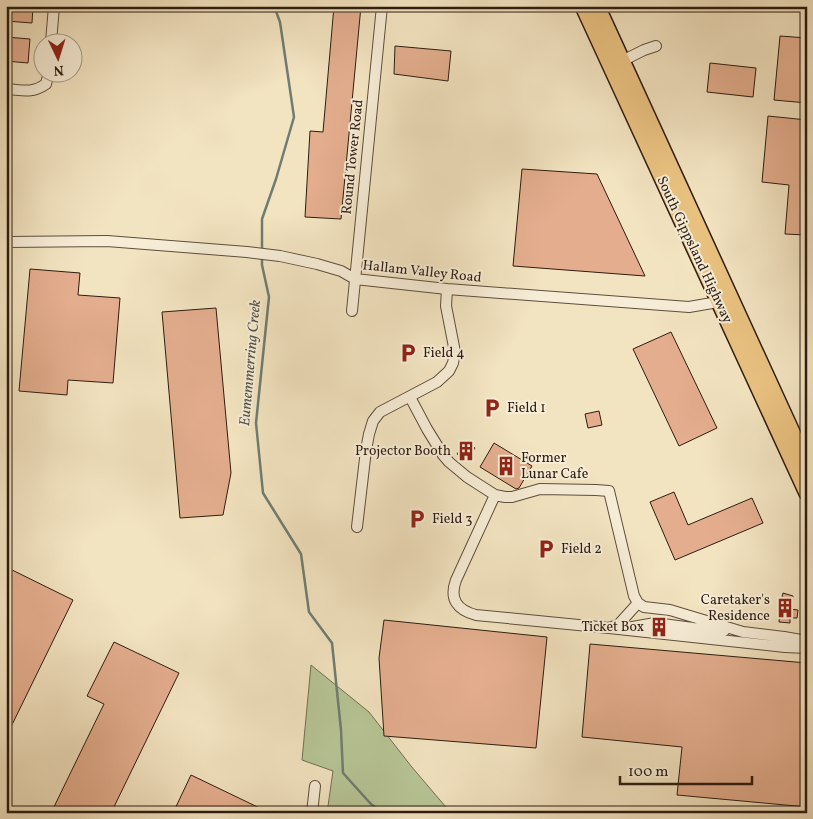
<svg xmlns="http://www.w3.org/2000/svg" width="813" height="819" font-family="Vollkorn,serif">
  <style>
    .green { fill: #b7c596; stroke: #727054 }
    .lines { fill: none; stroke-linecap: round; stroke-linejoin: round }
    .stream { stroke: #6f7d73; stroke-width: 2.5 }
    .building { fill: #e4ae8e; stroke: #2d1c11 }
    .minor-casing { stroke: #5e4e3d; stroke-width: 12 }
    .highway-casing { stroke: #2d1c11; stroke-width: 18 }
    .minor { stroke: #f7edd7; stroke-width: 10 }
    .highway { stroke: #eac280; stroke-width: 15 }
    .labels { text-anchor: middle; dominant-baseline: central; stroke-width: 4; stroke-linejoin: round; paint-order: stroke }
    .street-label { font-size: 14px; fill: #2d1c11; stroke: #f7edd7 }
    .poi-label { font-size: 14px; fill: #2d1c11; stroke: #f7edd7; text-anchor: start }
    .water-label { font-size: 15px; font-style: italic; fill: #54554a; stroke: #f7edd7 }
  </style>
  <rect width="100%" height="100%" fill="#f3e4c1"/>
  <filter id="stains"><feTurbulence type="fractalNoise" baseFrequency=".004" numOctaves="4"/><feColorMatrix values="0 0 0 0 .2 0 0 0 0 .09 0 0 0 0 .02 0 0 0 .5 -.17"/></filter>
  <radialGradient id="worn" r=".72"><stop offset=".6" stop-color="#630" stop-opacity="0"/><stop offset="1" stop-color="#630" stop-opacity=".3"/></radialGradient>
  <path class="green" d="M 311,665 L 369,712 L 411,766 L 451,813 L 327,813 L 333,771 L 302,760 Z"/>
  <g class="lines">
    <path class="stream" d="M 262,251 L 262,219 L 276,179 L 294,117 L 280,22 L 274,6
      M 262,257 L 262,265 L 269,297 L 256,423 L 263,493 L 301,554 L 309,612 L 332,643 L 341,730 L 343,773 L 370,803 L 382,813"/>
  </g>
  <path class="building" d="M 6,6 L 33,6 L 32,23 L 6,21 Z
    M 334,6 L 361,6 L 341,219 L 305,217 L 310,131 L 323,132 Z
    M 780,36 L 807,38 L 807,103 L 774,100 Z
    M 6,37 L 30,39 L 28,63 L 6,61 Z
    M 395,46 L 451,51 L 448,81 L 394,74 Z
    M 710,63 L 756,68 L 753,97 L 707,92 Z
    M 768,116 L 807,120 L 807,235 L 785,234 L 789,185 L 762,182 Z
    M 522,169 L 597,174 L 645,276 L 513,266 Z
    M 30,269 L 80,273 L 78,295 L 120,298 L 113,383 L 68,380 L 67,395 L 19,391 Z
    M 216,308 L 231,473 L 223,515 L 180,518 L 162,312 Z
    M 671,332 L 717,428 L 679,446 L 633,349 Z
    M 599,411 L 602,425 L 588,428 L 585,414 Z
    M 466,441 L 475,448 L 466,461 L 457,454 Z
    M 494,443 L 532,466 L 519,488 L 516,489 L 480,467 Z
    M 674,492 L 688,525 L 752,498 L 763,523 L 675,560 L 650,502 Z
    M 6,567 L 73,600 L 6,737 Z
    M 783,593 L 793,596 L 790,609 L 798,610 L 797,618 L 790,618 L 790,623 L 779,622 L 780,606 Z
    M 384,620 L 547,637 L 536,748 L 384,736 L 379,658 Z
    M 114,642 L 179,673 L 111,813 L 51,813 L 104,704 L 87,696 Z
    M 590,644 L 807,663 L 807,807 L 677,795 L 682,747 L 582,737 Z
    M 191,775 L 270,813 L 173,813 Z"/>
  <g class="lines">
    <defs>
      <path id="minor" d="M 51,42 L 54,6
        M 622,61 L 644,50 L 656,46
        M 6,89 C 23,90 31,94 46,84 L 49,72
        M 6,242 L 107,241 L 247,252 L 280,256 L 317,264 L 341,271 L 355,279 L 447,289 L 689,307 L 718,302
        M 352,311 L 382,6
        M 410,397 L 427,429 L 443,455 L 449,462 L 467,477 L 495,495 L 505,497 L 512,497 L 540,489 L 596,490 L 609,491 L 634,596 L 638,603 L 644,607 L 670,610 L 743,632 L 784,637 L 807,641
        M 495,495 L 456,580 C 449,599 457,610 476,615 L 609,628 L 618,625 L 638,603
        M 357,527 L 366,450 L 369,434 L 373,421 L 380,412 L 437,382 L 449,371 L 453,363 L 455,352 L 446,306 L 447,289
        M 609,628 L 785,647 L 807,648
        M 627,628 L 655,623 L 693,628 L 724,631
        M 312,813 L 315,786"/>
      <path id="highway" d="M 583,6 L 807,493
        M 597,6 L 807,465"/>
    </defs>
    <use href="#minor" class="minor-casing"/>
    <use href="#highway" class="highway-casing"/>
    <use href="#minor" class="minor"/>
    <use href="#highway" class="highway"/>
  </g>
  <defs>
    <symbol id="parking-bare" viewBox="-9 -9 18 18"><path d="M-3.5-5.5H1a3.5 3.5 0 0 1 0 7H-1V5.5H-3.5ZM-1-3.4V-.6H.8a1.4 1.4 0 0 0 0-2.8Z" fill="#8f2418" stroke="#f7edd7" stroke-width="2.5" paint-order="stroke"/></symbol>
    <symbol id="building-bare" viewBox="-9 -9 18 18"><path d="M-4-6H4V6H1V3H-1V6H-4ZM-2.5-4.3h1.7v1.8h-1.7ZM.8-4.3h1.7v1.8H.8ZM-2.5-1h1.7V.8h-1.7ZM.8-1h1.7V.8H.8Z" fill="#8f2418" stroke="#f7edd7" stroke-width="2.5" paint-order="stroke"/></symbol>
  </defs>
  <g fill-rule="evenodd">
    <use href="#parking-bare" x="394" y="339" width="28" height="28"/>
    <use href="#parking-bare" x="478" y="394" width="28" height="28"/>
    <use href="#building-bare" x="452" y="437" width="28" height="28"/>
    <use href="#building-bare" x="492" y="452" width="28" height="28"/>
    <use href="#parking-bare" x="403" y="505" width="28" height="28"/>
    <use href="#parking-bare" x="532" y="535" width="28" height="28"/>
    <use href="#building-bare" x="771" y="594" width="28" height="28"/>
    <use href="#building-bare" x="645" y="613" width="28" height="28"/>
  </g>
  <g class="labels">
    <g class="street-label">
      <text transform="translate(353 157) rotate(-84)">Round Tower Road</text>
      <text transform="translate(694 250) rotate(65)">South Gippsland Highway</text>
      <text transform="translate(422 272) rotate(6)">Hallam Valley Road</text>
    </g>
    <g class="poi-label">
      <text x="423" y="353">Field 4</text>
      <text x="507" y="408">Field 1</text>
      <text x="451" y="451" text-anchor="end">Projector Booth</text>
      <text x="521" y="458">Former<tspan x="521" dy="16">Lunar Cafe</tspan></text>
      <text x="432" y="519">Field 3</text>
      <text x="561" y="549">Field 2</text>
      <text x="770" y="600" text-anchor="end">Caretaker's<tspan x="770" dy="16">Residence</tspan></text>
      <text x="644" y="627" text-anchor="end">Ticket Box</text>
    </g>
    <g class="water-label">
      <text transform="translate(251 363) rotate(-85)">Eumemmerring Creek</text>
    </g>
  </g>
  <rect width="813" height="819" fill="none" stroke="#f3e4c1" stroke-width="25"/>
  <rect x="8" y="8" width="798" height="804" fill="none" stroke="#2d1c11" stroke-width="2.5"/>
  <rect x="12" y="12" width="788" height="794" fill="none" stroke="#2d1c11"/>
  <g transform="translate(58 58) rotate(176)"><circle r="24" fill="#f7edd7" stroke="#a69988"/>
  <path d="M0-4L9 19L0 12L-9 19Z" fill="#8f2418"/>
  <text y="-8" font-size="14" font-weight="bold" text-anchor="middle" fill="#2d1c11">N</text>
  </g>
  <path d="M620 776v8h132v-8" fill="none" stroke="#2d1c11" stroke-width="2.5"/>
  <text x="628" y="776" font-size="15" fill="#2d1c11" stroke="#f7edd7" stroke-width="4" paint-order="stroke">100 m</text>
  <rect width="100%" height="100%" filter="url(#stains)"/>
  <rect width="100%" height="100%" fill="url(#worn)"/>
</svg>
